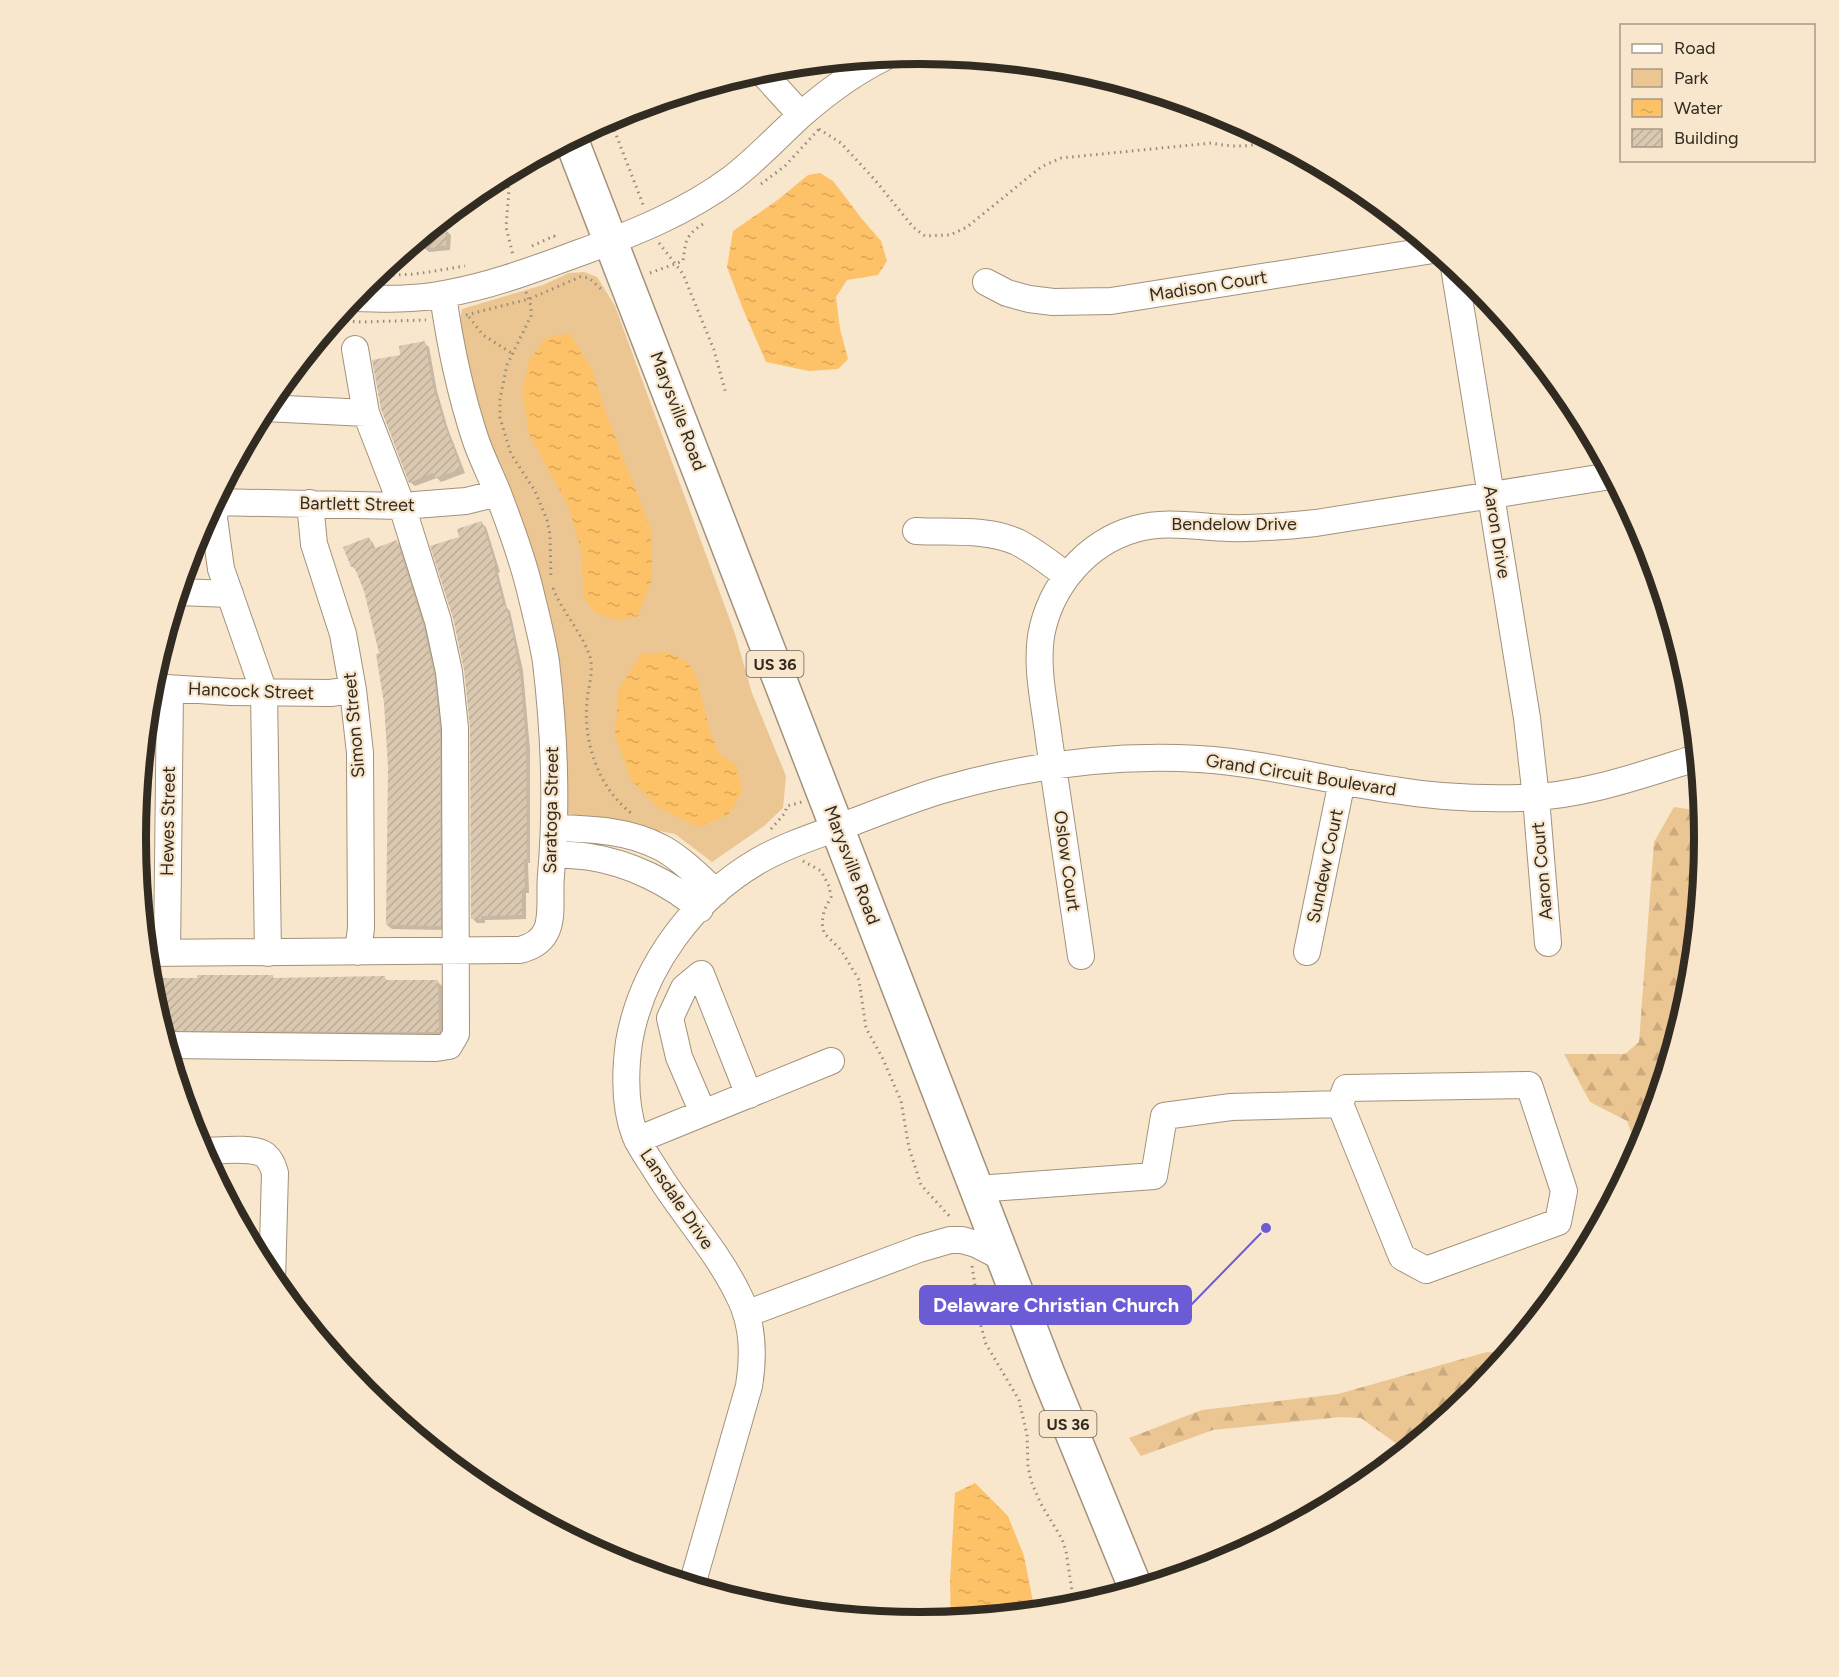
<svg xmlns="http://www.w3.org/2000/svg" width="1839" height="1677" font-family="Figtree,sans-serif">
  <style>
    .green { fill: #ebc692 }
    .forest { fill: url(#forest-firs) }
    .water { fill: url(#water-ripples) }
    .shadow { fill: #0003 }
    .building { fill: url(#building-hatch) }
    .lines { fill: none; stroke-linecap: round; stroke-linejoin: round }
    .minor-casing { stroke: #a3927b; stroke-width: 28 }
    .highway-casing { stroke: #a3927b; stroke-width: 36 }
    .path { stroke: #978b79; stroke-width: 3; stroke-dasharray: 1.5 4.5; stroke-linecap: butt }
    .minor { stroke: #fff; stroke-width: 26 }
    .highway { stroke: #fff; stroke-width: 33 }
    .labels { text-anchor: middle; dominant-baseline: central; stroke-width: 4.5; stroke-linejoin: round; paint-order: stroke }
    .shield { fill: #f8e6cd; stroke: #6d6355; stroke-width: 1.5 }
    .shield-label { font-size: 16px; font-weight: bold; fill: #312b21 }
    .street-label { font-size: 18px; fill: #312b21; stroke: #f8e6cd }
    .rim { fill: none; stroke: #312b21; stroke-width: 8 }
    .leader { fill: none; stroke: #6b5cd6; stroke-width: 2 }
    .callout-dot { fill: #6b5cd6; stroke: #f8e6cd; stroke-width: 2 }
    .callout { fill: #6b5cd6; stroke: #6b5cd6; stroke-width: 2 }
    .callout-label { font-size: 20px; text-anchor: middle; font-weight: bold; fill: #fff }
  </style>
  <defs>
    <pattern id="forest-firs" width="22" height="20" patternUnits="userSpaceOnUse" patternTransform="scale(1.5)"><rect width="22" height="20" fill="#ebc692"/><path d="M5 1l3.5 6h-7zM16 11l3.5 6h-7z" fill="#caaa7e"/></pattern>
    <pattern id="water-ripples" width="26" height="14" patternUnits="userSpaceOnUse" patternTransform="scale(1.5)"><rect width="26" height="14" fill="#fdc167"/><path d="M2 4q2-2 4 0t4 0M15 11q2-2 4 0t4 0" fill="none" stroke="#d9a659"/></pattern>
    <pattern id="building-hatch" width="6" height="6" patternUnits="userSpaceOnUse" patternTransform="scale(1.5)"><rect width="6" height="6" fill="#dac8b0"/><path d="M-1 1l2-2M0 6l6-6M5 7l2-2" fill="none" stroke="#bcac97"/></pattern>
  </defs>
  <rect width="100%" height="100%" fill="#f8e6cd"/>
  <path class="green" d="M 584,272 L 597,277 L 615,306 L 735,634 L 752,693 L 786,776 L 783,808 L 764,826 L 712,862 L 675,834 L 566,813 L 538,581 L 496,456 L 473,393 L 458,329 L 462,309 L 543,285 L 569,273 Z"/>
  <path class="forest" d="M 1674,807 L 1700,811 L 1698,862 L 1701,874 L 1689,992 L 1644,1139 L 1638,1151 L 1627,1121 L 1590,1102 L 1564,1054 L 1625,1054 L 1639,1042 L 1654,842 Z
    M 1487,1352 L 1507,1353 L 1474,1393 L 1405,1450 L 1361,1418 L 1340,1417 L 1213,1430 L 1141,1456 L 1129,1438 L 1202,1410 L 1338,1394 Z"/>
  <path class="water" d="M 820,173 L 833,181 L 862,219 L 881,241 L 887,261 L 878,275 L 847,280 L 836,297 L 840,329 L 848,359 L 838,369 L 809,371 L 766,362 L 743,309 L 727,267 L 733,231 L 779,199 L 808,175 Z
    M 569,333 L 592,369 L 604,407 L 651,530 L 652,580 L 638,616 L 618,620 L 596,613 L 584,599 L 581,551 L 569,508 L 529,434 L 522,390 L 530,359 L 546,338 Z
    M 665,652 L 686,661 L 697,677 L 709,728 L 718,753 L 737,766 L 742,792 L 728,815 L 698,827 L 659,808 L 631,780 L 615,735 L 619,689 L 641,654 Z
    M 975,1483 L 1008,1516 L 1024,1556 L 1035,1612 L 951,1620 L 950,1582 L 955,1493 Z"/>
  <path class="shadow" d="M 443,220 L 443,230 L 445,230 L 451,235 L 450,250 L 429,252 L 423,247 L 424,243 L 414,243 Z
    M 424,343 L 429,347 L 437,391 L 448,429 L 465,473 L 441,482 L 437,478 L 415,486 L 410,482 L 402,356 Z
    M 481,523 L 486,527 L 500,572 L 498,573 L 507,608 L 510,611 L 523,671 L 530,749 L 530,863 L 528,863 L 529,893 L 526,893 L 526,919 L 485,920 L 485,923 L 477,923 L 472,918 L 471,728 L 461,537 Z
    M 369,539 L 373,543 L 376,550 L 397,542 L 401,546 L 427,631 L 438,680 L 444,734 L 445,930 L 392,929 L 387,925 L 389,767 L 381,655 L 365,591 L 356,570 L 352,566 Z
    M 149,977 L 162,977 L 165,980 L 273,977 L 275,979 L 384,977 L 388,982 L 437,981 L 442,986 L 443,1036 L 164,1036 L 150,991 Z"/>
  <path class="building" d="M 432,229 L 446,229 L 446,246 L 438,245 L 438,248 L 422,247 L 422,237 Z
    M 425,341 L 433,386 L 444,423 L 461,469 L 435,478 L 433,473 L 409,483 L 381,409 L 372,360 L 400,355 L 399,346 Z
    M 482,521 L 496,567 L 494,568 L 504,605 L 506,605 L 513,635 L 521,682 L 526,743 L 527,859 L 524,859 L 525,889 L 522,889 L 522,915 L 481,916 L 481,919 L 471,919 L 470,728 L 464,670 L 453,618 L 430,546 L 459,537 L 457,529 Z
    M 369,537 L 373,549 L 397,540 L 423,625 L 434,674 L 440,729 L 441,926 L 386,925 L 388,767 L 384,703 L 376,654 L 379,653 L 364,591 L 354,566 L 351,567 L 343,547 Z
    M 148,975 L 162,975 L 162,978 L 197,978 L 197,975 L 273,975 L 273,978 L 385,976 L 385,980 L 438,980 L 439,1032 L 162,1031 L 150,991 Z"/>
  <g class="lines">
    <defs>
      <path id="minor" d="M 761,71 L 801,115
        M 1454,267 L 1527,718 L 1536,798 L 1548,943
        M 986,282 L 1007,293 L 1029,299 L 1053,302 L 1111,301 L 1433,250
        M 353,298 C 383,299 415,300 444,294 C 491,286 535,269 579,253 C 632,234 685,213 731,179 C 756,160 778,136 801,115 C 827,92 853,73 883,58
        M 265,408 L 366,413
        M 214,502 L 402,506 L 466,501 L 498,493
        M 216,502 L 214,518 L 221,569 L 264,692 L 268,953
        M 310,503 L 314,544 L 343,634 L 353,690 L 360,753 L 361,928 L 358,952
        M 916,531 C 948,533 986,528 1017,542 C 1035,551 1051,564 1067,576
        M 178,592 L 230,594
        M 150,687 L 231,692 L 330,693 L 353,690
        M 554,828 C 591,829 628,830 662,848 C 682,859 699,877 716,892
        M 553,854 C 565,855 578,855 590,857 C 629,863 671,883 700,909
        M 1307,952 L 1342,781
        M 146,953 L 520,950 C 560,940 548,907 551,875 C 557,807 554,730 546,662 C 542,637 535,611 529,586 C 521,554 509,522 497,491 C 490,474 482,458 476,441 C 460,393 450,345 443,295
        M 167,953 L 170,689
        M 1081,956 C 1070,884 1059,812 1049,740 C 1045,706 1036,670 1041,636 C 1050,586 1086,543 1135,529 C 1167,520 1197,527 1229,528 C 1258,529 1287,526 1316,523 L 1611,476
        M 166,1045 L 436,1048 L 449,1046 L 456,1034 L 455,728 L 449,672 L 438,621 L 402,506 L 366,413 L 355,349
        M 703,1113 L 679,1057 L 670,1018 L 684,988 L 701,974 L 749,1095
        M 637,1140 L 831,1061
        M 201,1151 C 218,1151 252,1146 265,1155 C 271,1160 273,1166 275,1173 L 272,1280
        M 977,1189 L 1154,1176 L 1164,1116 L 1231,1107 L 1340,1104 L 1402,1257 L 1426,1270 L 1558,1222 L 1564,1191 L 1529,1085 L 1346,1088 L 1340,1104
        M 746,1314 L 919,1249 L 950,1240 L 962,1240 L 976,1244 L 1003,1258
        M 692,1585 L 749,1386 C 754,1356 753,1322 738,1294 C 716,1249 681,1212 655,1169 C 648,1158 640,1147 635,1135 C 624,1106 625,1072 629,1042 C 642,967 693,899 758,861 C 788,844 821,834 853,822 C 882,811 912,799 942,790 C 1025,766 1113,754 1199,759 C 1265,763 1329,781 1394,790 C 1435,797 1478,799 1520,798 C 1580,797 1639,776 1696,758"/>
      <path id="highway" d="M 571,139 L 1048,1374 L 1136,1589"/>
    </defs>
    <use href="#minor" class="minor-casing"/>
    <use href="#highway" class="highway-casing"/>
    <path class="path" d="M 610,119 L 644,207
      M 819,129 L 841,143 L 875,180 L 913,227 L 925,236 L 950,235 L 967,227 L 1041,167 L 1061,158 L 1212,143 C 1231,147 1251,148 1269,140
      M 505,175 L 509,190 L 506,227 L 513,255
      M 761,184 L 785,166 L 819,129
      M 659,243 L 683,274 L 714,350 L 726,394
      M 532,246 L 554,236 L 558,240
      M 650,273 L 683,261 C 686,238 686,235 706,222
      M 375,276 L 416,274 L 465,266
      M 526,292 L 531,306 L 531,316 L 507,365 L 500,399 L 500,418 L 511,454 L 535,491 L 547,520 L 550,535 L 551,579
      M 466,315 L 529,299 L 580,277 L 589,278 L 601,289
      M 469,317 L 483,335 L 513,354
      M 335,320 L 361,322 L 426,320
      M 553,588 C 562,612 582,632 590,657 C 594,672 588,687 587,702 C 583,743 599,788 631,813
      M 771,829 L 785,813 L 787,806 L 802,802
      M 803,861 L 821,871 L 829,886 L 831,897 L 824,911 L 822,923 L 824,933 L 841,950 L 859,980 L 866,1028 L 883,1059 L 901,1101 L 909,1148 L 921,1185 L 952,1219
      M 972,1266 L 981,1326 L 986,1344 L 1019,1400 L 1027,1435 L 1028,1466 L 1031,1481 L 1041,1504 L 1062,1539 L 1066,1551 L 1072,1591 L 1077,1607"/>
    <use href="#minor" class="minor"/>
    <use href="#highway" class="highway"/>
  </g>
  <g class="labels">
    <g class="shield">
      <rect x="746.5" y="651" width="57" height="26" rx="4.5"/>
      <rect x="1039.5" y="1411" width="57" height="26" rx="4.5"/>
    </g>
    <g class="shield-label">
      <text x="775" y="664">US 36</text>
      <text x="1068" y="1424">US 36</text>
    </g>
    <g class="street-label">
      <text transform="translate(1208 286) rotate(-9)">Madison Court</text>
      <text transform="translate(678 411) rotate(69)">Marysville Road</text>
      <text transform="translate(357 504) rotate(1)">Bartlett Street</text>
      <text x="1234" y="524">Bendelow Drive</text>
      <text transform="translate(1497 532) rotate(81)">Aaron Drive</text>
      <text transform="translate(251 691) rotate(2)">Hancock Street</text>
      <text transform="translate(354 725) rotate(-95)">Simon Street</text>
      <text transform="translate(1301 775) rotate(9)">Grand Circuit Boulevard</text>
      <text transform="translate(551 810) rotate(-89)">Saratoga Street</text>
      <text transform="translate(168 821) rotate(-89)">Hewes Street</text>
      <text transform="translate(1067 861) rotate(82)">Oslow Court</text>
      <text transform="translate(852 865) rotate(69)">Marysville Road</text>
      <text transform="translate(1325 866) rotate(-78)">Sundew Court</text>
      <text transform="translate(1542 871) rotate(-95)">Aaron Court</text>
      <text transform="translate(677 1199) rotate(56)">Lansdale Drive</text>
    </g>
  </g>
  <path d="M0 0H1839V1677H0ZM146 838a774 774 0 1 1 1548 0a774 774 0 1 1-1548 0Z" fill="#f8e6cd" fill-rule="evenodd"/>
  <path class="rim" d="M146 838a774 774 0 1 1 1548 0a774 774 0 1 1-1548 0Z"/>
  <path class="leader" d="M1266 1228L1191 1305"/>
  <circle class="callout-dot" cx="1266" cy="1228" r="6"/>
  <rect class="callout" x="920" y="1286" width="271" height="38" rx="6"/>
  <g class="callout-label">
    <text x="1056" y="1312">Delaware Christian Church</text>
  </g>
  <rect x="1620" y="24" width="195" height="138" fill="#f8e6cd" stroke="#a89b88" stroke-width="1.5"/>
  <rect x="1632" y="44" width="30" height="9" fill="#ffffff" stroke="#a89b88" stroke-width="1.5"/>
  <text x="1674" y="54" font-size="18" fill="#312b21">Road</text>
  <rect x="1632" y="69" width="30" height="18" fill="#ebc692" stroke="#a89b88" stroke-width="1.5"/>
  <text x="1674" y="84" font-size="18" fill="#312b21">Park</text>
  <rect x="1632" y="99" width="30" height="18" fill="url(#water-ripples)" stroke="#a89b88" stroke-width="1.5"/>
  <text x="1674" y="114" font-size="18" fill="#312b21">Water</text>
  <rect x="1632" y="129" width="30" height="18" fill="url(#building-hatch)" stroke="#a89b88" stroke-width="1.5"/>
  <text x="1674" y="144" font-size="18" fill="#312b21">Building</text>
</svg>
